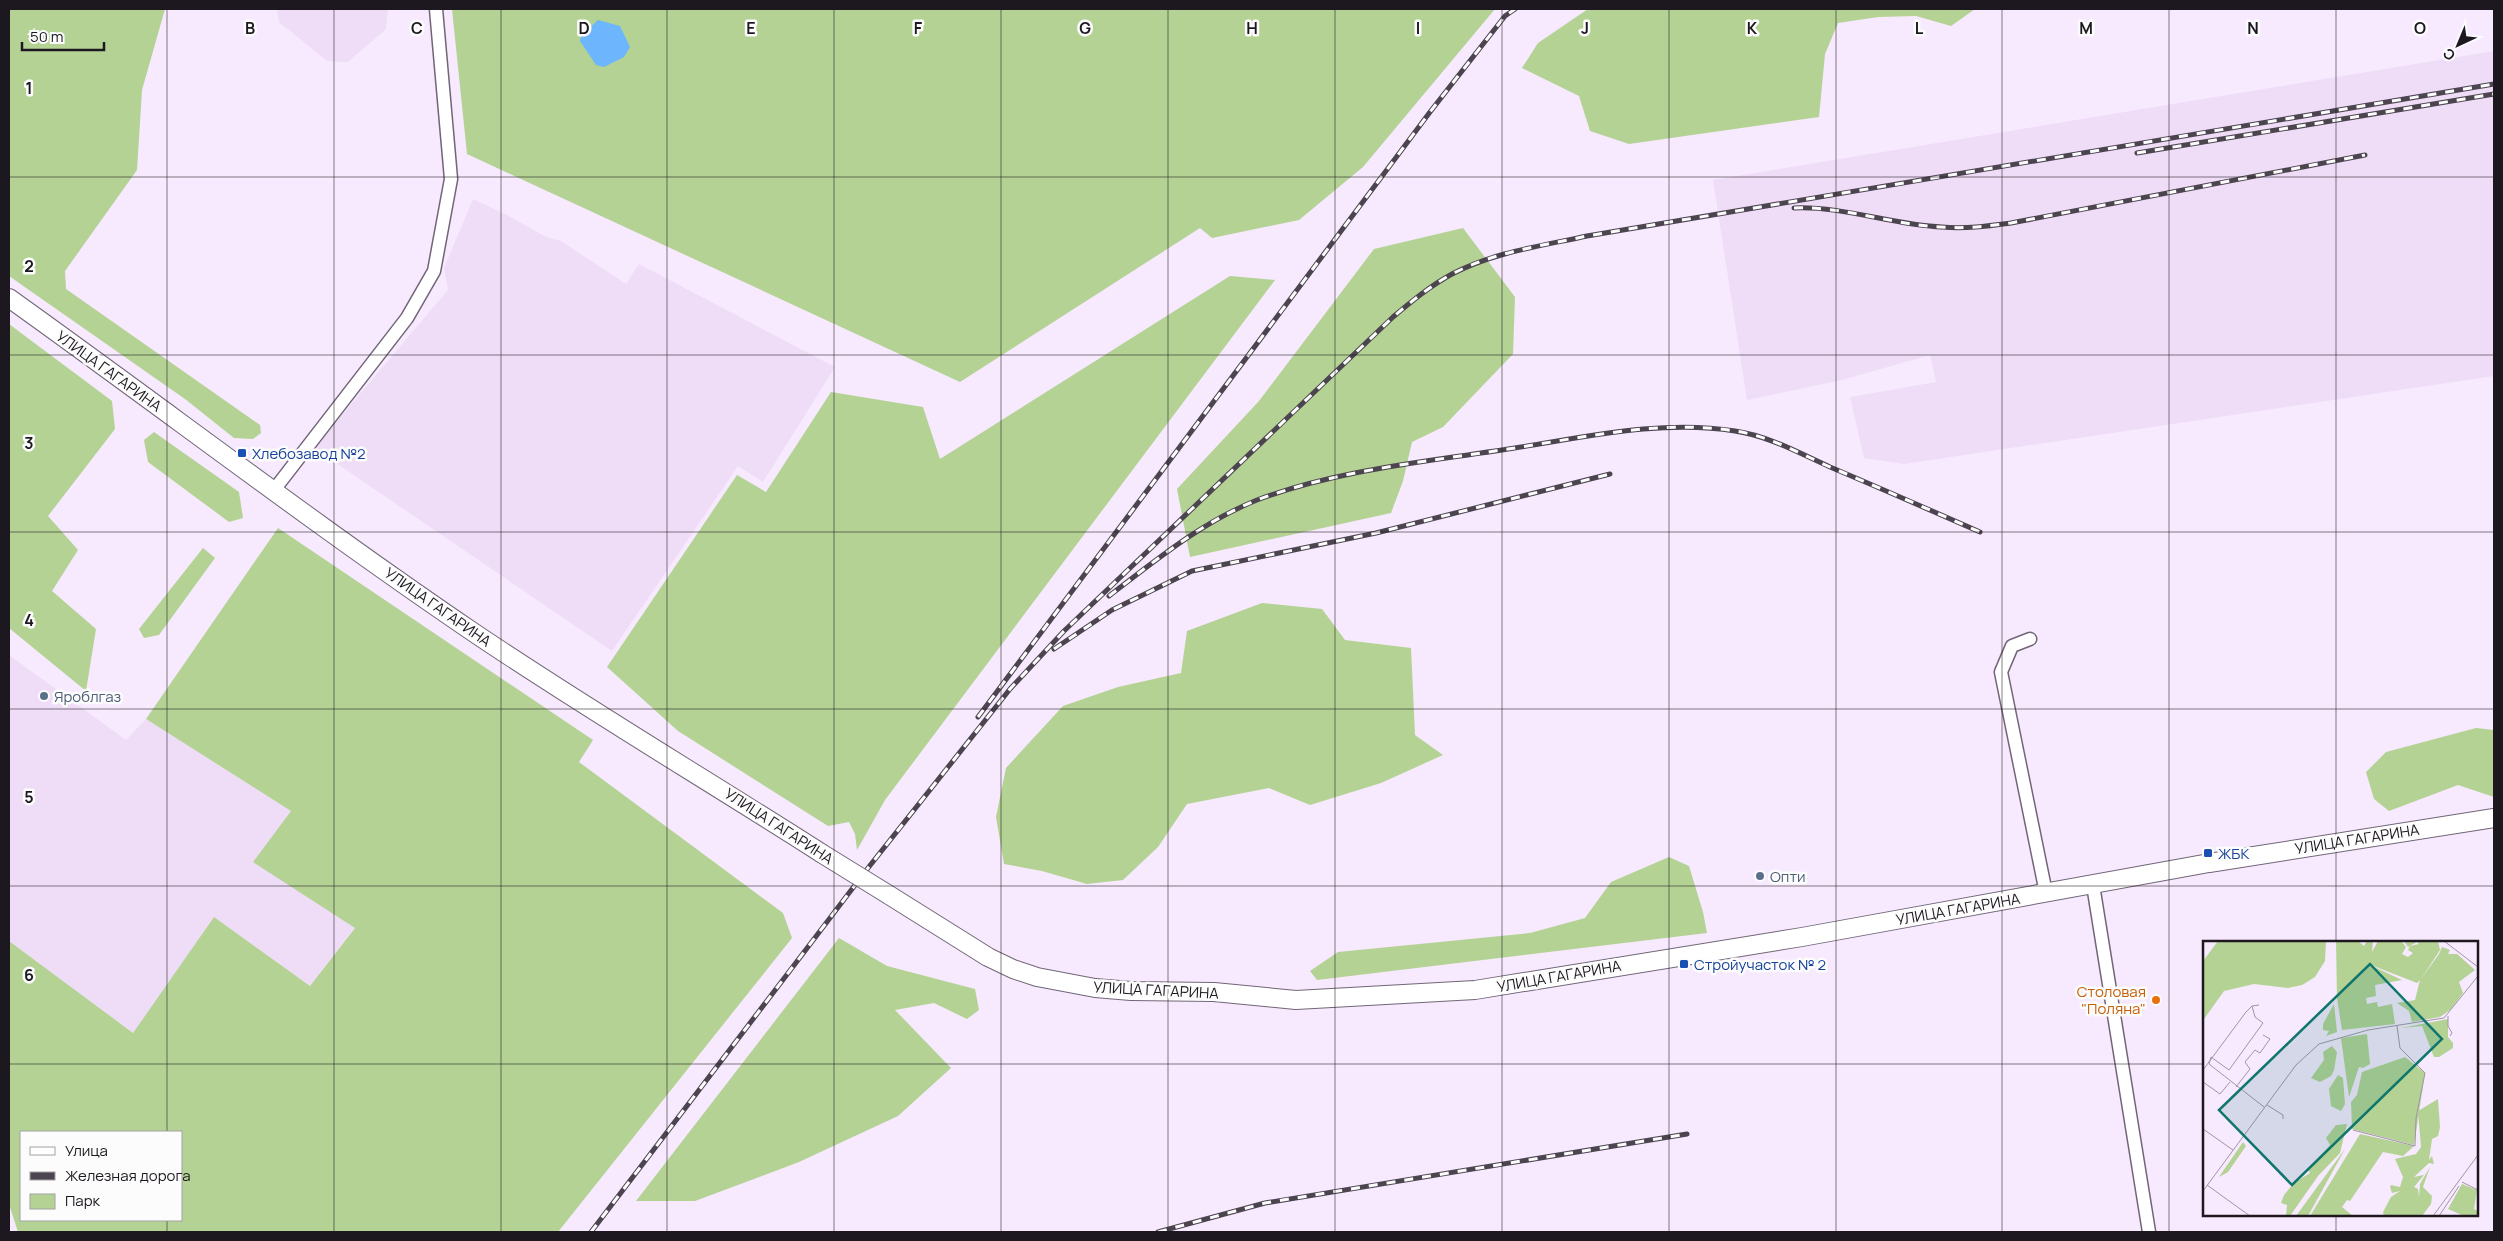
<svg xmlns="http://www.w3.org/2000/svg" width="2503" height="1241" font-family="Manrope,sans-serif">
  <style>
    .built { fill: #efddf8 }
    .green { fill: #b4d294; fill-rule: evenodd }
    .water { fill: #6db5fc }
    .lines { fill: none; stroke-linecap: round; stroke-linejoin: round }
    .minor-casing { stroke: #716677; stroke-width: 15 }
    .secondary-casing { stroke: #716677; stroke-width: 20 }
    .minor { stroke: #fff; stroke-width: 12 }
    .secondary { stroke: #fff; stroke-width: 18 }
    .rail-casing { stroke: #4c454f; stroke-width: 5 }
    .rail { stroke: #fcfcfc; stroke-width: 3; stroke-dasharray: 9; stroke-linecap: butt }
    .secondary-bridge-casing { stroke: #716677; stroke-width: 20; stroke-linecap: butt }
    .secondary-bridge { stroke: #fff; stroke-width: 18 }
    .grid { fill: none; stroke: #1d181f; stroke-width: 1; stroke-opacity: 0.55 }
    .transit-dot { fill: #1a4fb4; stroke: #fcfcfc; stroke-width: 2 }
    .service-dot { fill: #5c6f8a; stroke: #fcfcfc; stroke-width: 2 }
    .food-dot { fill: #e8710a; stroke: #fcfcfc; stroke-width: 2 }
    .labels { text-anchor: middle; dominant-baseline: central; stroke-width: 5; stroke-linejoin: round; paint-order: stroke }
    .street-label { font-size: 15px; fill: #1d181f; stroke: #fcfcfc }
    .transit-label { font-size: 15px; fill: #164399; stroke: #fcfcfc; text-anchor: start }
    .service-label { font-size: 15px; fill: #4e5e75; stroke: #fcfcfc; text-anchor: start }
    .food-label { font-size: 15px; fill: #c56008; stroke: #fcfcfc; text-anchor: end }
    .inset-road { fill: none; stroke: #a095a5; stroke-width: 1 }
    .view { fill: #0f766e; fill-opacity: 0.15; stroke: #0f766e; stroke-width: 2.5 }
    .inset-edge { fill: none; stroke: #1d181f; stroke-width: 2.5 }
    .grid-label { font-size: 16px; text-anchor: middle; font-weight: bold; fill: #1d181f; stroke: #fcfcfc; stroke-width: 5; stroke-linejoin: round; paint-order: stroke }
  </style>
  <rect width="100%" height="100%" fill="#f7e9fe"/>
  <path class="built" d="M 277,9 L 388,9 L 386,29 L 348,62 L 327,61 L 279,22 Z
    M 2494,51 L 2494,376 L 1904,464 L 1864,458 L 1850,397 L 1936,382 L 1930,355 L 1842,380 L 1747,400 L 1713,180 Z
    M 473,199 L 507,215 L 546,237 L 561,241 L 626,284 L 639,264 L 835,367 L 763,482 L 738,466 L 612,651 L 314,448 L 448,290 L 444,268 Z
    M 9,655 L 126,740 L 146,719 L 291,811 L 254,862 L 355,927 L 310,986 L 214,917 L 133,1033 L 9,941 Z"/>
  <path class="green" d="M 9,9 L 165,9 L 142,90 L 137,170 L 65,271 L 66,289 L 260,425 L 261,433 L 253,439 L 234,438 L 185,399 L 9,276 Z
    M 452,9 L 1495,9 L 1363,167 L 1299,220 L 1212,238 L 1200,228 L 960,382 L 467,154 Z
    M 1588,9 L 1975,9 L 1951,26 L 1916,16 L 1878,17 L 1838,23 L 1825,54 L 1819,117 L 1629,144 L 1590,131 L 1579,96 L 1522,68 L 1538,43 Z
    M 1463,228 L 1515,297 L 1513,354 L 1443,427 L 1412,442 L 1403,481 L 1391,513 L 1190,557 L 1177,489 L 1259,401 L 1374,249 Z
    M 1230,276 L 1275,280 L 885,800 L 857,850 L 855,834 L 849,822 L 828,826 L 678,731 L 607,667 L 737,475 L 766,492 L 831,392 L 923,407 L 940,459 Z
    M 9,324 L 112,401 L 115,429 L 48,516 L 78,550 L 52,591 L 96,629 L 86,691 L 9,628 Z
    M 154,432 L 239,492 L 243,518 L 229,522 L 148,462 L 144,440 Z
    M 278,528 L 593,740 L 579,762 L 783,913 L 792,938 L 558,1232 L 18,1232 L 9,1204 L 9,941 L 133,1033 L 214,917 L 310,986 L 355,928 L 253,862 L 291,811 L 146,719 ZM 21,1132 L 181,1132 L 181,1220 L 21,1220 Z
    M 203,548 L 215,558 L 159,635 L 144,638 L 139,629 Z
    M 1262,603 L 1322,609 L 1345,640 L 1411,648 L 1415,735 L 1443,755 L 1381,783 L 1310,805 L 1269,788 L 1187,804 L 1158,847 L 1123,880 L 1087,884 L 1042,871 L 1004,864 L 996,817 L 1006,768 L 1063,706 L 1118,687 L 1181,673 L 1187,631 Z
    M 2476,728 L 2494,730 L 2494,797 L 2458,785 L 2389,811 L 2374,799 L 2366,772 L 2386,752 Z
    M 1669,857 L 1689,866 L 1703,912 L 1707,933 L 1317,980 L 1310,971 L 1338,952 L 1530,933 L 1585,918 L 1611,882 Z
    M 839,938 L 887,966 L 975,989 L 979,1010 L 967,1019 L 934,1003 L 895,1010 L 951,1068 L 898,1116 L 799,1162 L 695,1201 L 636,1201 Z"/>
  <path class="water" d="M 598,20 L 620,26 L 630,47 L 624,57 L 604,67 L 596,65 L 580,41 L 581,36 Z"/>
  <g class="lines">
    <defs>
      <path id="minor" d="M 274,490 L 407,318 L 434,271 L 451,179 L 436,9
        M 2030,639 L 2012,646 L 2001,672 L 2046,893
        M 2093,885 L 2149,1232"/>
      <path id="secondary" d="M 9,298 C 163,408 314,524 470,630 C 585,708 704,778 821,853
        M 889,895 L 988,957 L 1013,969 L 1037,977 L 1095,988 L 1131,991 L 1214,992 L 1296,1000 L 1475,990 L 1802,937 L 2209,863 L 2494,818"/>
    </defs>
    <use href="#minor" class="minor-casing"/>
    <use href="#secondary" class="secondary-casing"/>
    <use href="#minor" class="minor"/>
    <use href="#secondary" class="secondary"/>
    <defs>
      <path id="rail" d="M 2137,153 L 2494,94
        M 1794,208 C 1845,206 1892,225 1942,227 C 1966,229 1988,226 2011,223 L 2365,155
        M 1109,596 C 1156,560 1202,522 1257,500 C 1337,470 1425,462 1508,449 C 1582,438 1660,419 1735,431 C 1769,436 1799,453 1830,467 C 1880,488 1930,510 1980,532
        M 1054,649 L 1112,610 L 1192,571 L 1376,533 L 1610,474
        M 978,717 L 1430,112 L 1505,16 L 1515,9
        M 591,1232 L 868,868 L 1010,689 L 1064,631 L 1393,317 C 1412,301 1430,286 1452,274 C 1494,252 1541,246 1587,236 L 2494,84
        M 1158,1232 L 1265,1203 L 1687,1134"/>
    </defs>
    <use href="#rail" class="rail-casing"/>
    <use href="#rail" class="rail"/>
    <defs>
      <path id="secondary-bridge" d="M 821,853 L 889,895"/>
    </defs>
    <use href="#secondary-bridge" class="secondary-bridge-casing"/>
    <use href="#secondary-bridge" class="secondary-bridge"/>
  </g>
  <path class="grid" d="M 167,9 L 167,1132M 334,9 L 334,1232M 501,9 L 501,1232M 667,9 L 667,1232M 834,9 L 834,1232M 1001,9 L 1001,1232M 1168,9 L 1168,1232M 1335,9 L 1335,1232M 1502,9 L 1502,1232M 1669,9 L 1669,1232M 1836,9 L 1836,1232M 2002,9 L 2002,1232M 2169,9 L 2169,1232M 2336,9 L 2336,942M 9,177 L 2494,177M 9,355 L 2494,355M 9,532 L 2494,532M 9,709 L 2494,709M 9,886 L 2494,886M 9,1064 L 2204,1064M 2477,1064 L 2494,1064M 2336,1215 L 2336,1232M 167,1220 L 167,1232"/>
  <g class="transit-dot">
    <rect x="237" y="448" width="10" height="10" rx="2.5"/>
    <rect x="2203" y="848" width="10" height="10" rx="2.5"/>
    <rect x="1679" y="959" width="10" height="10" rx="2.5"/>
  </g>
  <g class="service-dot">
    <circle cx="44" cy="696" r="5"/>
    <circle cx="1760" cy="876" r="5"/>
  </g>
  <circle class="food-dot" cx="2156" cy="1000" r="5"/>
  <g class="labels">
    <g class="street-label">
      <text transform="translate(109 371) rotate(36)">УЛИЦА ГАГАРИНА</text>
      <text transform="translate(438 607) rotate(35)">УЛИЦА ГАГАРИНА</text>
      <text transform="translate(779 826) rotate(33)">УЛИЦА ГАГАРИНА</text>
      <text transform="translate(2357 839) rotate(-9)">УЛИЦА ГАГАРИНА</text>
      <text transform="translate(1958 909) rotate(-10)">УЛИЦА ГАГАРИНА</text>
      <text transform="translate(1559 976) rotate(-10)">УЛИЦА ГАГАРИНА</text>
      <text transform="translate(1156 990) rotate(3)">УЛИЦА ГАГАРИНА</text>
    </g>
    <g class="transit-label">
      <text x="252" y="453">Хлебозавод №2</text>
      <text x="2218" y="853">ЖБК</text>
      <text x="1694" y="964">Стройучасток № 2</text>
    </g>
    <g class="service-label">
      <text x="54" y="696">Яроблгаз</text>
      <text x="1770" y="876">Опти</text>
    </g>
    <g class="food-label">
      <text x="2146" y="991">Столовая<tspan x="2146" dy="17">"Поляна"</tspan></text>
    </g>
  </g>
  <g transform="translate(2203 941)">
    <rect width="275" height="275" fill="#f7e9fe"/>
    <path d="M 15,0 L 123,0 L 122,20 L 112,36 L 99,44 L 85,47 L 51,43 L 21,50 L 1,78 L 0,20 ZM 133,0 L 155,0 L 161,5 L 164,0 L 170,0 L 169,11 L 175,0 L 198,0 L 203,6 L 199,13 L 205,16 L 210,12 L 205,9 L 207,5 L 216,3 L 214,1 L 205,6 L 201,0 L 235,0 L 237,9 L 218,38 L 236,13 L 239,6 L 247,9 L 245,13 L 254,13 L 272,29 L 256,41 L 260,52 L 247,69 L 237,76 L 209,81 L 206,70 L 194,62 L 212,59 L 217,39 L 214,42 L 163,22 L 199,39 L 172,44 L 173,55 L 163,57 L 164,63 L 174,61 L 175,66 L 189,63 L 192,83 L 139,89 L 134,57 ZM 131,63 L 134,91 L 123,95 L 126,90 L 120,89 L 120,83 ZM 245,78 L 245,96 L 250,102 L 250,107 L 236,116 L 231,116 L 219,85 L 198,87 ZM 164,93 L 167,123 L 160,127 L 156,126 L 146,156 L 138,97 ZM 129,105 L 134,111 L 131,129 L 128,135 L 117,141 L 108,137 L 121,119 L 120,111 ZM 202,116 L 222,132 L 211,204 L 149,188 L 148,161 L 154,154 L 159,131 ZM 135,134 L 140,137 L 142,163 L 138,170 L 128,165 L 126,148 ZM 235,158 L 237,186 L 235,195 L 229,198 L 226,219 L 229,215 L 231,223 L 226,222 L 211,236 L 221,234 L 211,246 L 215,248 L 216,256 L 217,243 L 227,226 L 220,246 L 229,255 L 228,263 L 219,275 L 181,275 L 180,271 L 188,256 L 197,250 L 189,252 L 187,246 L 188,244 L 197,246 L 200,236 L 192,218 L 213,213 L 218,206 L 215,170 ZM 144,183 L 137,212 L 115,235 L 87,275 L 83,275 L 84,264 L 78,262 L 81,254 L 91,242 L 107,232 L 105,228 L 127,204 L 123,197 L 133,184 ZM 157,193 L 211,205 L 200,215 L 180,211 L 147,260 L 144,259 L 139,266 L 150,275 L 107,275 ZM 40,201 L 43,205 L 25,231 L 16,236 ZM 142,208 L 105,275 L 93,275 L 128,227 ZM 259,243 L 274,249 L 271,268 L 275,270 L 275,275 L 261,275 L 245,268 Z" fill="#b4d294"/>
    <path class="inset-road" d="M 241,0 L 275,26M 49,65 L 52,76 L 60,82 L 26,129 L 8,116 L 6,123 L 61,166M 245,75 L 245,85 L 249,92 L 247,95M 0,129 L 43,71 L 49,65 L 56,64M 0,141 L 17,153 L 27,141M 33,146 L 47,128 L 42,121 L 52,109 L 57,112 L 67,98 L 60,94M 64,164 L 80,174 L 80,178M 0,188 L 30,209M 150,189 L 212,205 L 213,177 L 222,132 L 197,107 L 194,85M 259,241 L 275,249M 4,244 L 47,275M 0,250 L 93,124 L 116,103 L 165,89 L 241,77 L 275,35M 230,275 L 275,214M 236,275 L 256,245"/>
    <path class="view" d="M 167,23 L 239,98 L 89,244 L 16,169 Z"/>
    <rect width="275" height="275" class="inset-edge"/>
  </g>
  <g class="grid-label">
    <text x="250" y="34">B</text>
    <text x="417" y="34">C</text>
    <text x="584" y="34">D</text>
    <text x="751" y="34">E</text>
    <text x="918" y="34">F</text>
    <text x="1085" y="34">G</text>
    <text x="1252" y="34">H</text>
    <text x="1418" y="34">I</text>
    <text x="1585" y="34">J</text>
    <text x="1752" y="34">K</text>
    <text x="1919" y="34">L</text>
    <text x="2086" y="34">M</text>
    <text x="2253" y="34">N</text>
    <text x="2420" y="34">O</text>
    <text x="29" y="94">1</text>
    <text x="29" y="272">2</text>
    <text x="29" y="449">3</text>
    <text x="29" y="626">4</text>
    <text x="29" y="803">5</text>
    <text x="29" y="981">6</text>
  </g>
  <rect width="2503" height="1241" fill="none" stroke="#1d181f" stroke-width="20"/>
  <rect x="20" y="1131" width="162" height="90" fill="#fcfcfc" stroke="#a3a1a4"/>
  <rect x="30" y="1147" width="25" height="8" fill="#ffffff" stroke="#a3a1a4"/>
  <text x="65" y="1156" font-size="15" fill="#1d181f">Улица</text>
  <rect x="30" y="1172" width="25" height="8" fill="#4c454f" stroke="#a3a1a4"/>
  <text x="65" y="1181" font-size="15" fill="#1d181f">Железная дорога</text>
  <rect x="30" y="1194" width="25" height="15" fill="#b4d294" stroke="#a3a1a4"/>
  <text x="65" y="1206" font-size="15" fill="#1d181f">Парк</text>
  <g transform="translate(2458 45) rotate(224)" stroke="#fcfcfc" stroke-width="4" paint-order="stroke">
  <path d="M0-4L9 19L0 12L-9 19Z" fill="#1d181f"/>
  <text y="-8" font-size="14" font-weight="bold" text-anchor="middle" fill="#1d181f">С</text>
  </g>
  <path d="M22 42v8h82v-8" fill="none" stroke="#1d181f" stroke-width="2.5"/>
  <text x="30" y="42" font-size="15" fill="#1d181f" stroke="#fcfcfc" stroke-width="4" paint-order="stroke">50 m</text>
</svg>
